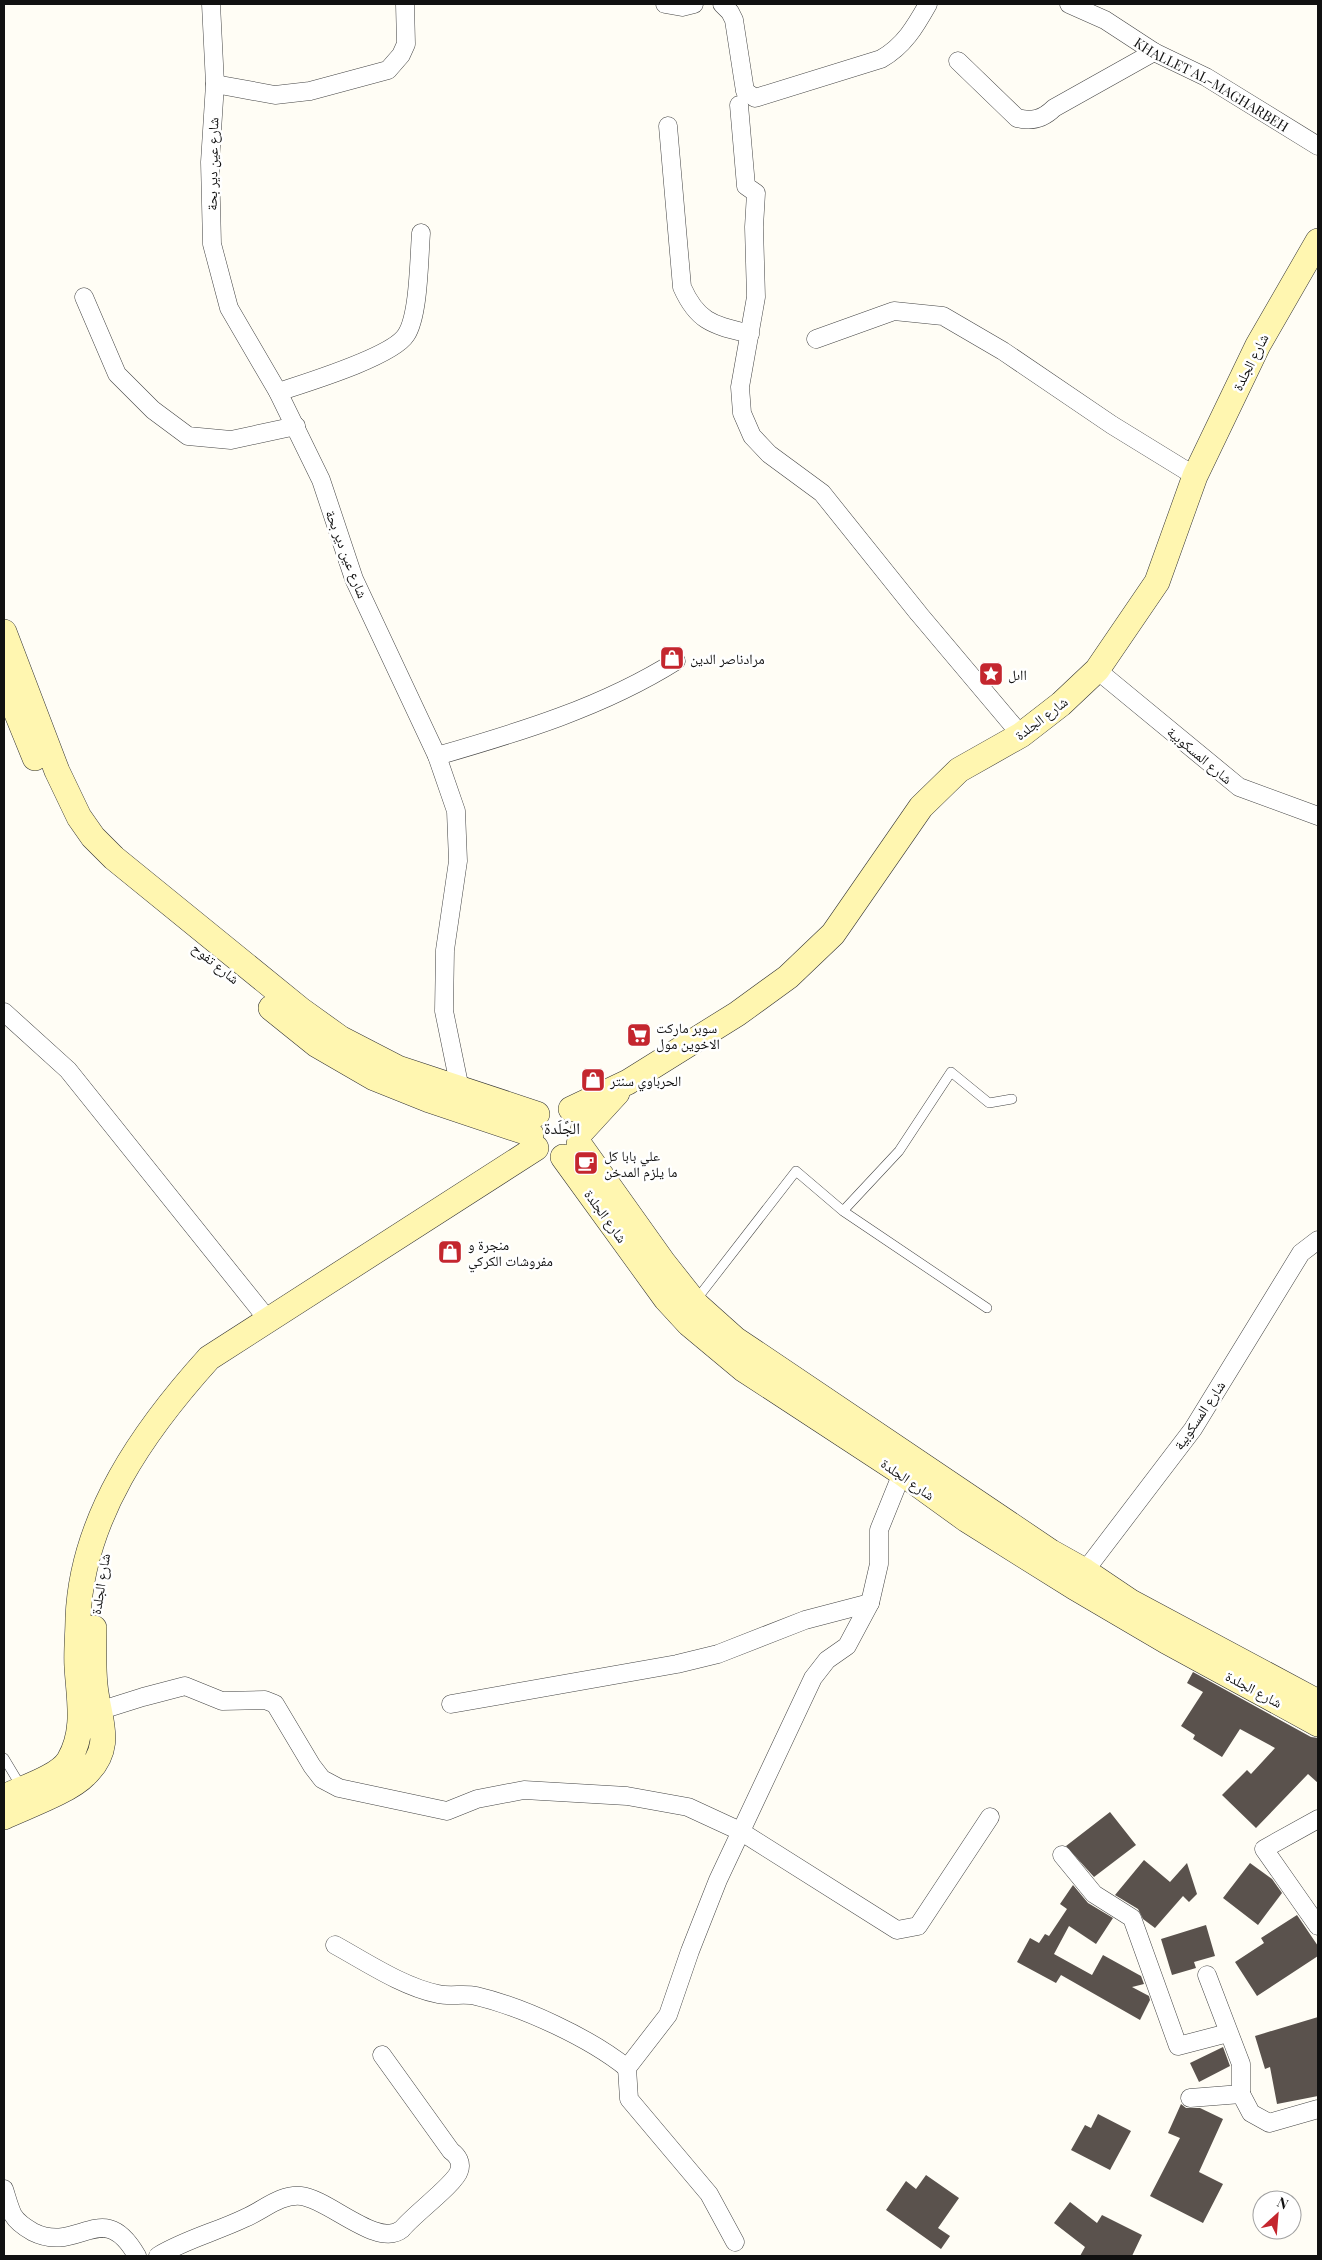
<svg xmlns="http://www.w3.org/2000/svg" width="1322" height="2260" font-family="'Playfair Display','Noto Naskh Arabic',serif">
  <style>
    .building { fill: #5a524d }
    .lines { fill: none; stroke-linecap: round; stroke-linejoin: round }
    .lane-casing { stroke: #444; stroke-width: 10 }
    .street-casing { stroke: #444; stroke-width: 19 }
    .secondary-casing { stroke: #333; stroke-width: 26 }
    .lane { stroke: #fff; stroke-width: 9 }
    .street { stroke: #fff; stroke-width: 18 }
    .secondary { stroke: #fff6b0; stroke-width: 25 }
    .labels { text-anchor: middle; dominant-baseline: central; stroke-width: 5; stroke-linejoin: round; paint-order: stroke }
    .street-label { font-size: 14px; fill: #111; stroke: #fff }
    .poi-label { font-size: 14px; fill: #111; stroke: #fff; text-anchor: start }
    .quarter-label { font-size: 16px; fill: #111; stroke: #fff }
  </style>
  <rect width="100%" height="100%" fill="#fffdf5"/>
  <path class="building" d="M 1193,1672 L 1311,1737 L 1318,1738 L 1318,1783 L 1308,1774 L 1256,1828 L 1222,1795 L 1247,1770 L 1251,1774 L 1275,1748 L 1240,1729 L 1222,1757 L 1193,1739 L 1195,1735 L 1181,1726 L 1203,1692 L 1187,1683 Z
    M 1110,1812 L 1136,1845 L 1094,1877 L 1066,1846 Z
    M 1144,1860 L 1170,1882 L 1187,1863 L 1197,1894 L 1189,1902 L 1183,1896 L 1155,1928 L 1143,1919 L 1138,1909 L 1115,1895 Z
    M 1250,1863 L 1272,1879 L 1282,1893 L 1258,1925 L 1223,1898 Z
    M 1073,1885 L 1088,1903 L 1113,1918 L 1096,1944 L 1069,1926 L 1054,1954 L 1092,1975 L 1103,1955 L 1141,1976 L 1144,1984 L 1132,1987 L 1149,1996 L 1150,2000 L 1140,2020 L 1061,1975 L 1056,1983 L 1017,1962 L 1030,1938 L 1039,1943 L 1045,1934 L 1049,1936 L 1067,1909 L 1060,1904 Z
    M 1297,1915 L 1318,1946 L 1318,1956 L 1257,1996 L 1235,1962 L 1264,1943 L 1261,1938 Z
    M 1206,1925 L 1215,1956 L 1194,1962 L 1196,1968 L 1172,1975 L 1161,1939 Z
    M 1318,2017 L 1318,2096 L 1277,2104 L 1270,2067 L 1265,2069 L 1255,2036 Z
    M 1223,2047 L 1230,2066 L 1199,2082 L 1190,2063 Z
    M 1181,2104 L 1186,2108 L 1200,2108 L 1223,2119 L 1199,2172 L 1223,2184 L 1203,2223 L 1150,2196 L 1180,2138 L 1168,2133 Z
    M 1098,2114 L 1131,2131 L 1110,2170 L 1071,2150 L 1085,2125 L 1091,2128 Z
    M 926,2175 L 959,2198 L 938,2228 L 950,2236 L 941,2249 L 886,2210 L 906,2181 L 916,2189 Z
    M 1070,2202 L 1097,2223 L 1102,2215 L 1142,2235 L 1132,2256 L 1080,2256 L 1085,2247 L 1054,2223 Z"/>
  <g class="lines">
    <defs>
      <path id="lane" d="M 843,1211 L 899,1151 L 951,1072 L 989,1103 L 1012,1099
        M 696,1300 L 796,1171 L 843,1211 L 987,1308
        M 4,1758 L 22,1788"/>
      <g id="street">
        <path d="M 211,4 L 215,84 L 210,162 L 212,244 L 229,308 L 278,392 L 321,480 L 354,579 L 437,756 L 456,811 L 458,861 L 445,950 L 444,1011 L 460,1089 L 458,1096"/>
        <path d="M 665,4 L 682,7 L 694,4"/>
        <path d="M 722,4 L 730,12 L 734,20 L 745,91 L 755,98 L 881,59 C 904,46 915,27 928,4"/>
        <path id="s1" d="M 1069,4 L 1105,20 L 1154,52 L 1206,77 L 1318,146"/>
        <path d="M 958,61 L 1017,118 C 1032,122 1043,119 1054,108 L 1154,52"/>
        <path d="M 215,84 L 275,95 L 310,91 L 388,70 L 401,55 L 406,44 L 405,4"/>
        <path d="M 739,105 L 746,186 L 756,193 L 754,227 L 756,297 L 740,387 L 742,413 L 752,436 L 769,454 L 822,493 L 919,614 L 1021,735"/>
        <path d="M 668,126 L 682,287 C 698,323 714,325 750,334"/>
        <path d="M 84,297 L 117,374 L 153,410 L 188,436 L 231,440 L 296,426"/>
        <path d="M 816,339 L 894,311 L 943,316 L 1003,351 L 1112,425 L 1195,476"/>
        <path d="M 278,392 C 305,383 392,357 406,335 C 419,316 419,258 421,233"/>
        <path d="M 1097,670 L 1239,787 L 1318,816"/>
        <path d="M 437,756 C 520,732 603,707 676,661"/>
        <path d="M 4,1012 L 68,1070 L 269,1321"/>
        <path d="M 1078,1580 L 1193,1429 L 1301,1253 L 1318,1240"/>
        <path d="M 451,1704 L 677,1664 L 718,1654 L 805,1620 L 870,1603"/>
        <path d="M 89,1714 L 143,1697 L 185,1686 L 222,1701 L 265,1700 L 275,1704 L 312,1766 L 322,1779 L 339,1788 L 447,1811 L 477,1799 L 524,1790 L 627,1796 L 688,1807 L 740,1831 L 897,1930 L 918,1926 L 990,1817"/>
        <path d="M 1318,1819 L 1264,1849 L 1318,1926"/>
        <path d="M 1062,1855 L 1094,1894 L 1132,1918 L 1178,2046 L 1228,2033"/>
        <path d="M 335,1945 C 366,1962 403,1987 438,1994 C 451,1997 464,1993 476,1996 C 523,2007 590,2038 627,2068"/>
        <path d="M 1207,1975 L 1241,2064 L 1241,2094"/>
        <path d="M 1190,2098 L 1241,2094 L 1251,2113 L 1269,2123 L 1318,2109"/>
        <path d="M 4,2189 C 7,2198 9,2207 13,2215 C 17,2222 26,2228 33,2232 C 79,2255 103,2196 137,2256"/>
        <path d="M 735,2242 L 709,2194 L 629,2099 L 627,2068 L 668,2015 L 690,1951 L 718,1880 L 813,1678 L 827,1660 L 847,1646 L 870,1603 L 879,1564 L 879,1530 L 902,1473 L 903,1462"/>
        <path d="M 158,2256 C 186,2239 216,2232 245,2218 C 264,2210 280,2194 301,2196 C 329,2199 378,2249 402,2229 C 413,2215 455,2184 459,2171 C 462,2163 458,2156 451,2151 L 382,2055"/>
      </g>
      <path id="secondary" d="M 4,632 L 57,771 L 79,817 L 93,837 L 114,858 L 301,1010 L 340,1038 L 398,1068 L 537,1114
        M 4,682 L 35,758
        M 271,1008 L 317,1045 L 374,1078 L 429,1100 L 531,1134
        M 571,1109 L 628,1082 L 737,1014 L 788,977 L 833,934 L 921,807 L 959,770 L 1021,735 L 1061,704 L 1097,670 L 1157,582 L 1195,476 L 1258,345 L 1318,241
        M 583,1130 L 617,1093
        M 579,1144 L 663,1262 L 697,1305 L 735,1339 L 1051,1552 L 1085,1571 L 1131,1602 L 1318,1702
        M 563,1157 L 666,1299 L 689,1324 L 743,1369 L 902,1473 L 967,1520 L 1074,1587 L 1166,1641 L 1318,1724
        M 4,1797 C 22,1788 59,1777 69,1760 C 86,1731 79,1699 77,1667 C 76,1651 78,1634 78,1618 C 82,1517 144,1430 209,1358 L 536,1148
        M 4,1817 C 25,1807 70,1791 85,1775 C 116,1746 98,1719 95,1685 C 93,1666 94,1647 94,1628"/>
    </defs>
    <use href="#lane" class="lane-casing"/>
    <use href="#street" class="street-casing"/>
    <use href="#secondary" class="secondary-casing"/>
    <use href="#lane" class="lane"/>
    <use href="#street" class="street"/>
    <use href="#secondary" class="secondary"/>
  </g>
  <defs>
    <symbol id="shop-square" viewBox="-11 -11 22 22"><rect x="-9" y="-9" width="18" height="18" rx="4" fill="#c4262e" stroke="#fff"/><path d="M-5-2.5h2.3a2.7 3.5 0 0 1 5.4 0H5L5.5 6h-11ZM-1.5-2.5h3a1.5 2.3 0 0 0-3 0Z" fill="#fff"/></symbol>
    <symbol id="sight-square" viewBox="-11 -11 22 22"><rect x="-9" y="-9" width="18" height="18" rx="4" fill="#c4262e" stroke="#fff"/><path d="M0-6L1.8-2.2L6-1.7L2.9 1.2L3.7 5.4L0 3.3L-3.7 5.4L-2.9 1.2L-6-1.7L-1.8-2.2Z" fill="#fff"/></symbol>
    <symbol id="supermarket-square" viewBox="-11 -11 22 22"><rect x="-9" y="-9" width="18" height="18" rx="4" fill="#c4262e" stroke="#fff"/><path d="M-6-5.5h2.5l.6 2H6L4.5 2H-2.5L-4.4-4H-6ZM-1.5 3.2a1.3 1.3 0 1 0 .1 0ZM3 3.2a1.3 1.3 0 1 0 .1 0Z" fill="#fff"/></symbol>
    <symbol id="cafe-square" viewBox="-11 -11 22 22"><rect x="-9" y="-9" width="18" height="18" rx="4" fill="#c4262e" stroke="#fff"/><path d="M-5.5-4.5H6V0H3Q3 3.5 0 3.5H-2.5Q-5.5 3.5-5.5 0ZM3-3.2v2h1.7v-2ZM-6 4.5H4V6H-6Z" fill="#fff"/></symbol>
  </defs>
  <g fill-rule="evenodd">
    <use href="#shop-square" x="658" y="644" width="28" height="28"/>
    <use href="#sight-square" x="977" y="660" width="28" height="28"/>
    <use href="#supermarket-square" x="625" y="1021" width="28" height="28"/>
    <use href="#shop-square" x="579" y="1066" width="28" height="28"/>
    <use href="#cafe-square" x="572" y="1149" width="28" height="28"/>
    <use href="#shop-square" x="436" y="1238" width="28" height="28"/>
  </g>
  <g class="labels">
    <g class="street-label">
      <text stroke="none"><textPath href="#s1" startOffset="164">KHALLET AL-MAGHARBEH</textPath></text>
      <text transform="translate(212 164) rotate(-89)">شارع عين دير بحة</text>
      <text transform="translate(1250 362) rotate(-63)">شارع الجلدة</text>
      <text transform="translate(347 554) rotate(69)">شارع عين دير بحة</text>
      <text transform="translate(1041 718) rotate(-37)">شارع الجلدة</text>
      <text transform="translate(1200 755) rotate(40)">شارع المسكوبية</text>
      <text transform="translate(216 963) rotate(39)">شارع تفوح</text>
      <text transform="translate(606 1216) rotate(54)">شارع الجلدة</text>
      <text transform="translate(1199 1415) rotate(-56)">شارع المسكوبية</text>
      <text transform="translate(908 1479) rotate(35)">شارع الجلدة</text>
      <text transform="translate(100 1584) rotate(-81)">شارع الجلدة</text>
      <text transform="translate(1254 1689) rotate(28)">شارع الجلدة</text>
    </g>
    <g class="poi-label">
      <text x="690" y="658">مرادناصر الدين</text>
      <text x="1008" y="674">ااىل</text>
      <text x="656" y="1027">سوبر ماركت<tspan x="656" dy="16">الاخوين مول</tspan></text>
      <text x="610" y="1080">الحرباوي سنتر</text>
      <text x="604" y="1155">علي بابا كل<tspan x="604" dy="16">ما يلزم المدخن</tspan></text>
      <text x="468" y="1244">منجرة و<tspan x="468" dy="16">مفروشات الكركي</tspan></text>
    </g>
    <g class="quarter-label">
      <text x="562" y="1127">الجًلَدة</text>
    </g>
  </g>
  <rect width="1322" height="2260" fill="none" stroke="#111111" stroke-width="10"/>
  <g transform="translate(1277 2215) rotate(26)"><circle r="24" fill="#ffffff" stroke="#a0a0a0"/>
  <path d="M0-4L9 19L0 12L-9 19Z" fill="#c4262e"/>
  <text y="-8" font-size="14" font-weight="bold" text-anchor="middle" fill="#111111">N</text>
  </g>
</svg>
